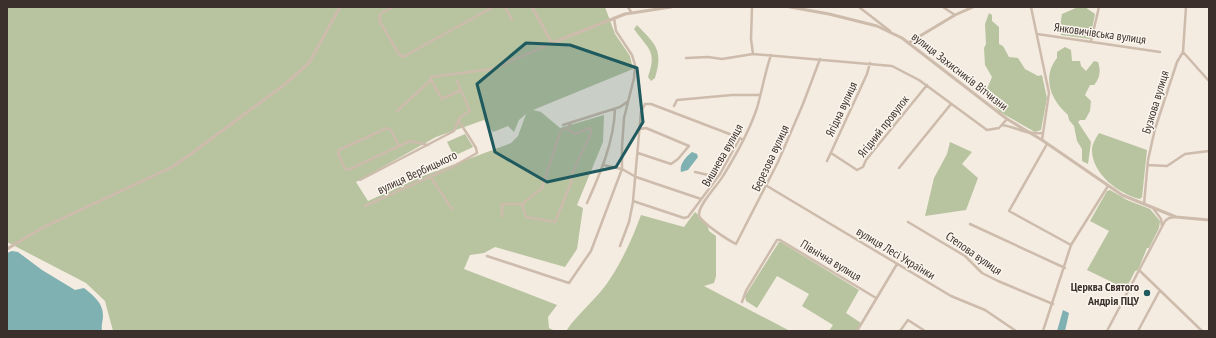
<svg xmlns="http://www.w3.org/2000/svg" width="1216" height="338" font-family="'PT Sans Narrow',sans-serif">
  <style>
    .green { fill: #b8c4a0; fill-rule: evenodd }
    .water { fill: #7fb0b2 }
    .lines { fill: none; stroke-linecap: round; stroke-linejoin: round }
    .minor { stroke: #cdbbac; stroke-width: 2.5 }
    .tertiary { stroke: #cdbbac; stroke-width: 3 }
    .marked { fill: #1f5a5e; fill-opacity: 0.2; stroke: #1f5a5e; stroke-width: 3; stroke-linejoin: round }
    .poi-dot { fill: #1f5a5e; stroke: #fbf5ee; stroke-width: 1.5 }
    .labels { text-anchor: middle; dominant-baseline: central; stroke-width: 3; stroke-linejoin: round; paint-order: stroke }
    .street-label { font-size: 12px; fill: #3b302b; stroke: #fbf5ee }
    .poi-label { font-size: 12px; font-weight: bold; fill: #3b302b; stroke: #fbf5ee; text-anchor: end }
  </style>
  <rect width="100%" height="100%" fill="#f4ebe1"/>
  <path class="green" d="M 7,7 L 605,7 L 615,34 L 630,56 L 633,69 L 533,110 L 541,112 L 560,128 L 604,115 L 603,142 L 577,205 L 583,208 L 577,249 L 565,267 L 495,247 L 484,253 L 470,255 L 464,269 L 557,305 L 548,317 L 549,328 L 555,331 L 113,331 L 105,301 L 86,283 L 7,242 ZM 526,114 L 518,136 L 511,143 L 423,176 L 368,201 L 356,182 L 436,137 L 484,120 L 493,132 L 508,126 L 514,132 L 519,120 Z
    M 1078,7 L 1085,7 L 1095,14 L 1090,39 L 1061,35 C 1059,28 1061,21 1062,14 Z
    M 989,13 L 992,15 L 992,21 L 999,27 L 999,44 L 1003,46 L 1009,57 L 1018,58 L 1025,69 L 1038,76 L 1042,75 L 1047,98 L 1041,130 L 1035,132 L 1000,112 L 987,97 L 986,91 L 992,77 L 985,65 L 984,48 L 986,44 L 985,24 Z
    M 637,25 C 657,46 663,50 655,78 L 651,81 L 648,77 C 657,51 649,50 634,29 Z
    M 1065,47 L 1071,50 L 1072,61 L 1080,61 L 1081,66 L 1086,71 L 1094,61 L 1098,62 C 1101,70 1100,79 1094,85 L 1090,85 L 1085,95 L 1091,101 L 1090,111 L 1085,120 L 1080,120 L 1078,122 L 1091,142 L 1088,164 L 1082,161 L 1082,149 L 1077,141 L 1074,126 L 1069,120 L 1068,115 C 1050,99 1042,77 1057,58 L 1057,52 Z
    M 1099,133 L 1147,150 L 1142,197 L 1140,199 C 1119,194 1092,174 1092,150 C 1092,144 1096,138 1099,133 Z
    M 465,134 L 473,147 L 454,156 L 447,142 Z
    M 950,142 L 972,152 L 962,164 L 978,178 L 966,210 L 925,216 L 934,178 L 947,154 Z
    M 1110,190 L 1127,200 L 1150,209 L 1160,221 L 1159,228 L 1149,248 L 1147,248 L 1138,270 L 1135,271 L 1126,289 L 1087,270 L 1109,231 L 1090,221 L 1107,191 Z
    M 695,212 L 707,223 L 709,231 L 716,236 L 716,276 L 714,283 L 704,286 L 790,331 L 566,331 C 579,312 598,298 610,279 C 623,259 633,237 641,215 L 684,227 Z
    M 779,242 L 781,242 L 859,290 L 846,313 L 861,323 L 856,331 L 829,331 L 833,325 L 802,306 L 809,294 L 777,276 L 757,308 L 746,301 L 745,296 Z"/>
  <path class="water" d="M 692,152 L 697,154 L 698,157 L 688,170 L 681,172 C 679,164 686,157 692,152 Z
    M 12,251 L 18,252 L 42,270 L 75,290 L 84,288 C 93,295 103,303 103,315 C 103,321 101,325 102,331 L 7,331 L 7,253 Z
    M 1063,310 L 1069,313 L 1065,331 L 1057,331 Z"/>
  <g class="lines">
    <path class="minor" d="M 393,7 L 380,14 L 380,22 L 399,54 L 403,57 L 493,7
      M 505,7 L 512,20
      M 628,7 L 631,12
      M 752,7 L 751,39 L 753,54 L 892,66 L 919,80 L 987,130 L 999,128 L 1007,119
      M 859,7 L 890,31
      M 943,7 L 955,15
      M 1031,7 L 1049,93 L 1042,140
      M 1037,34 L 1160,52
      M 1091,41 L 1099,7
      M 1183,52 L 1209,81
      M 771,55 C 765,72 762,91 757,108 C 749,132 736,155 723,176 C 718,185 698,205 699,215 C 700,222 728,240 736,244 L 778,162 L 803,104 L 820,59
      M 686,58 L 708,57 L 722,59 L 753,54
      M 431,80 L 442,99 L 461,90
      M 674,106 L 677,100 L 732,95 L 760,95
      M 397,111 L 431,80 L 431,77 L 493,69 L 552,43
      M 563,125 L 620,107 L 627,102
      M 1002,125 C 1016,127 1027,135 1042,133
      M 740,138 L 720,174 L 688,217 L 684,218 L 633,201 L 641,112 L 645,104 L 651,104 L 740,138 L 743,140
      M 1047,144 L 1009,211 L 1071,245 L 1108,186
      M 399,146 L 391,130 L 387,128 L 339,150 L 338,153 L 345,169 L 348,170 L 410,141 L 428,145
      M 638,153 L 671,164 L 678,159 L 689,146 L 646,128 L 640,129
      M 831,153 L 857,170 L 863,167 L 866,160 L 927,85
      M 827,161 L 867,74 L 870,63
      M 603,165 L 622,169 L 636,177 L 701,199
      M 1148,165 L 1167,166 L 1185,154 L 1209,151
      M 899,168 L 951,104
      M 695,172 L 717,177
      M 430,176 L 452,209
      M 360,180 L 454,131 L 460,117 L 470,111 L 457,81
      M 767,186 L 951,296 L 985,310 L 1016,331
      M 587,203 C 600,174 614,142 615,109
      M 522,204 L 526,217 L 555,222 L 571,183 L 571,176 L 591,133 L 590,128 L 575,134 L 567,129
      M 1144,204 L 1148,160 L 1155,129 L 1177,62 L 1183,52 L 1186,7
      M 365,206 L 454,166 L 477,153 L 476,148 L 459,121
      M 1153,208 L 1161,219 L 1162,226
      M 502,216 L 502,204 L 522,204 L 542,188 L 561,130 L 567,129 L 572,122
      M 908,222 L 965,256 L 982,273 L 998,281 L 1053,304
      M 970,224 L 1065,268
      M 620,246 L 629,222 L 633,202
      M 487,256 L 569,283 L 591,251 L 622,169 L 622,147 L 624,118 L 634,78 L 635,65 L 632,55 L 616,31 L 614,18
      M 1140,271 L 1202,331
      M 742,302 L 746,291 L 777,240 L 780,240 L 876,298
      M 857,331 L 897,264
      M 900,331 L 908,320 L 925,331
      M 1043,331 L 1071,245
      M 1107,331 L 1165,221 L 1169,218 L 1175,217
      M 1138,331 L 1160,290"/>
    <path class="tertiary" d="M 532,7 L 552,43 L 625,14 L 671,7
      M 790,7 L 829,14 L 877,26 L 902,38 L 1007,119 L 1042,140 L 1122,195 L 1176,217 L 1209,220
      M 910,42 L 955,15 L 973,7
      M 7,249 L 42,228 L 172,167 L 188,156 L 284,85 L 309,63 L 340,7"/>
  </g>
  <path class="marked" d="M 526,43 L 570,45 L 637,68 L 643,122 L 616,167 L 547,182 L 495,152 L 477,84 Z"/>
  <circle class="poi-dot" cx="1147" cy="293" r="4"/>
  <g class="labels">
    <g class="street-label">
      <text transform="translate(1100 33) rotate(8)">Янковичівська вулиця</text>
      <text transform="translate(960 71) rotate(38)">вулиця Захисників Вітчизни</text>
      <text transform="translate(1155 102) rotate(-73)">Бузкова вулиця</text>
      <text transform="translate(841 109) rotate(-65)">Ягідна вулиця</text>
      <text transform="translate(883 126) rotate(-52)">Ягідний провулок</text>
      <text transform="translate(722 155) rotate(-60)">Вишнева вулиця</text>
      <text transform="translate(770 158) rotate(-65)">Березова вулиця</text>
      <text transform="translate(417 172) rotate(-25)">вулиця Вербицького</text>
      <text transform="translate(896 253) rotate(31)">вулиця Лесі Українки</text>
      <text transform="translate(974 253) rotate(35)">Степова вулиця</text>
      <text transform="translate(831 260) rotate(31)">Північна вулиця</text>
    </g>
    <g class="poi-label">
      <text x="1139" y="286">Церква Святого<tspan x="1139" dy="14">Андрія ПЦУ</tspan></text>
    </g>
  </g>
  <rect width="1216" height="338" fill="none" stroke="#3b302b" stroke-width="16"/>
</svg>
